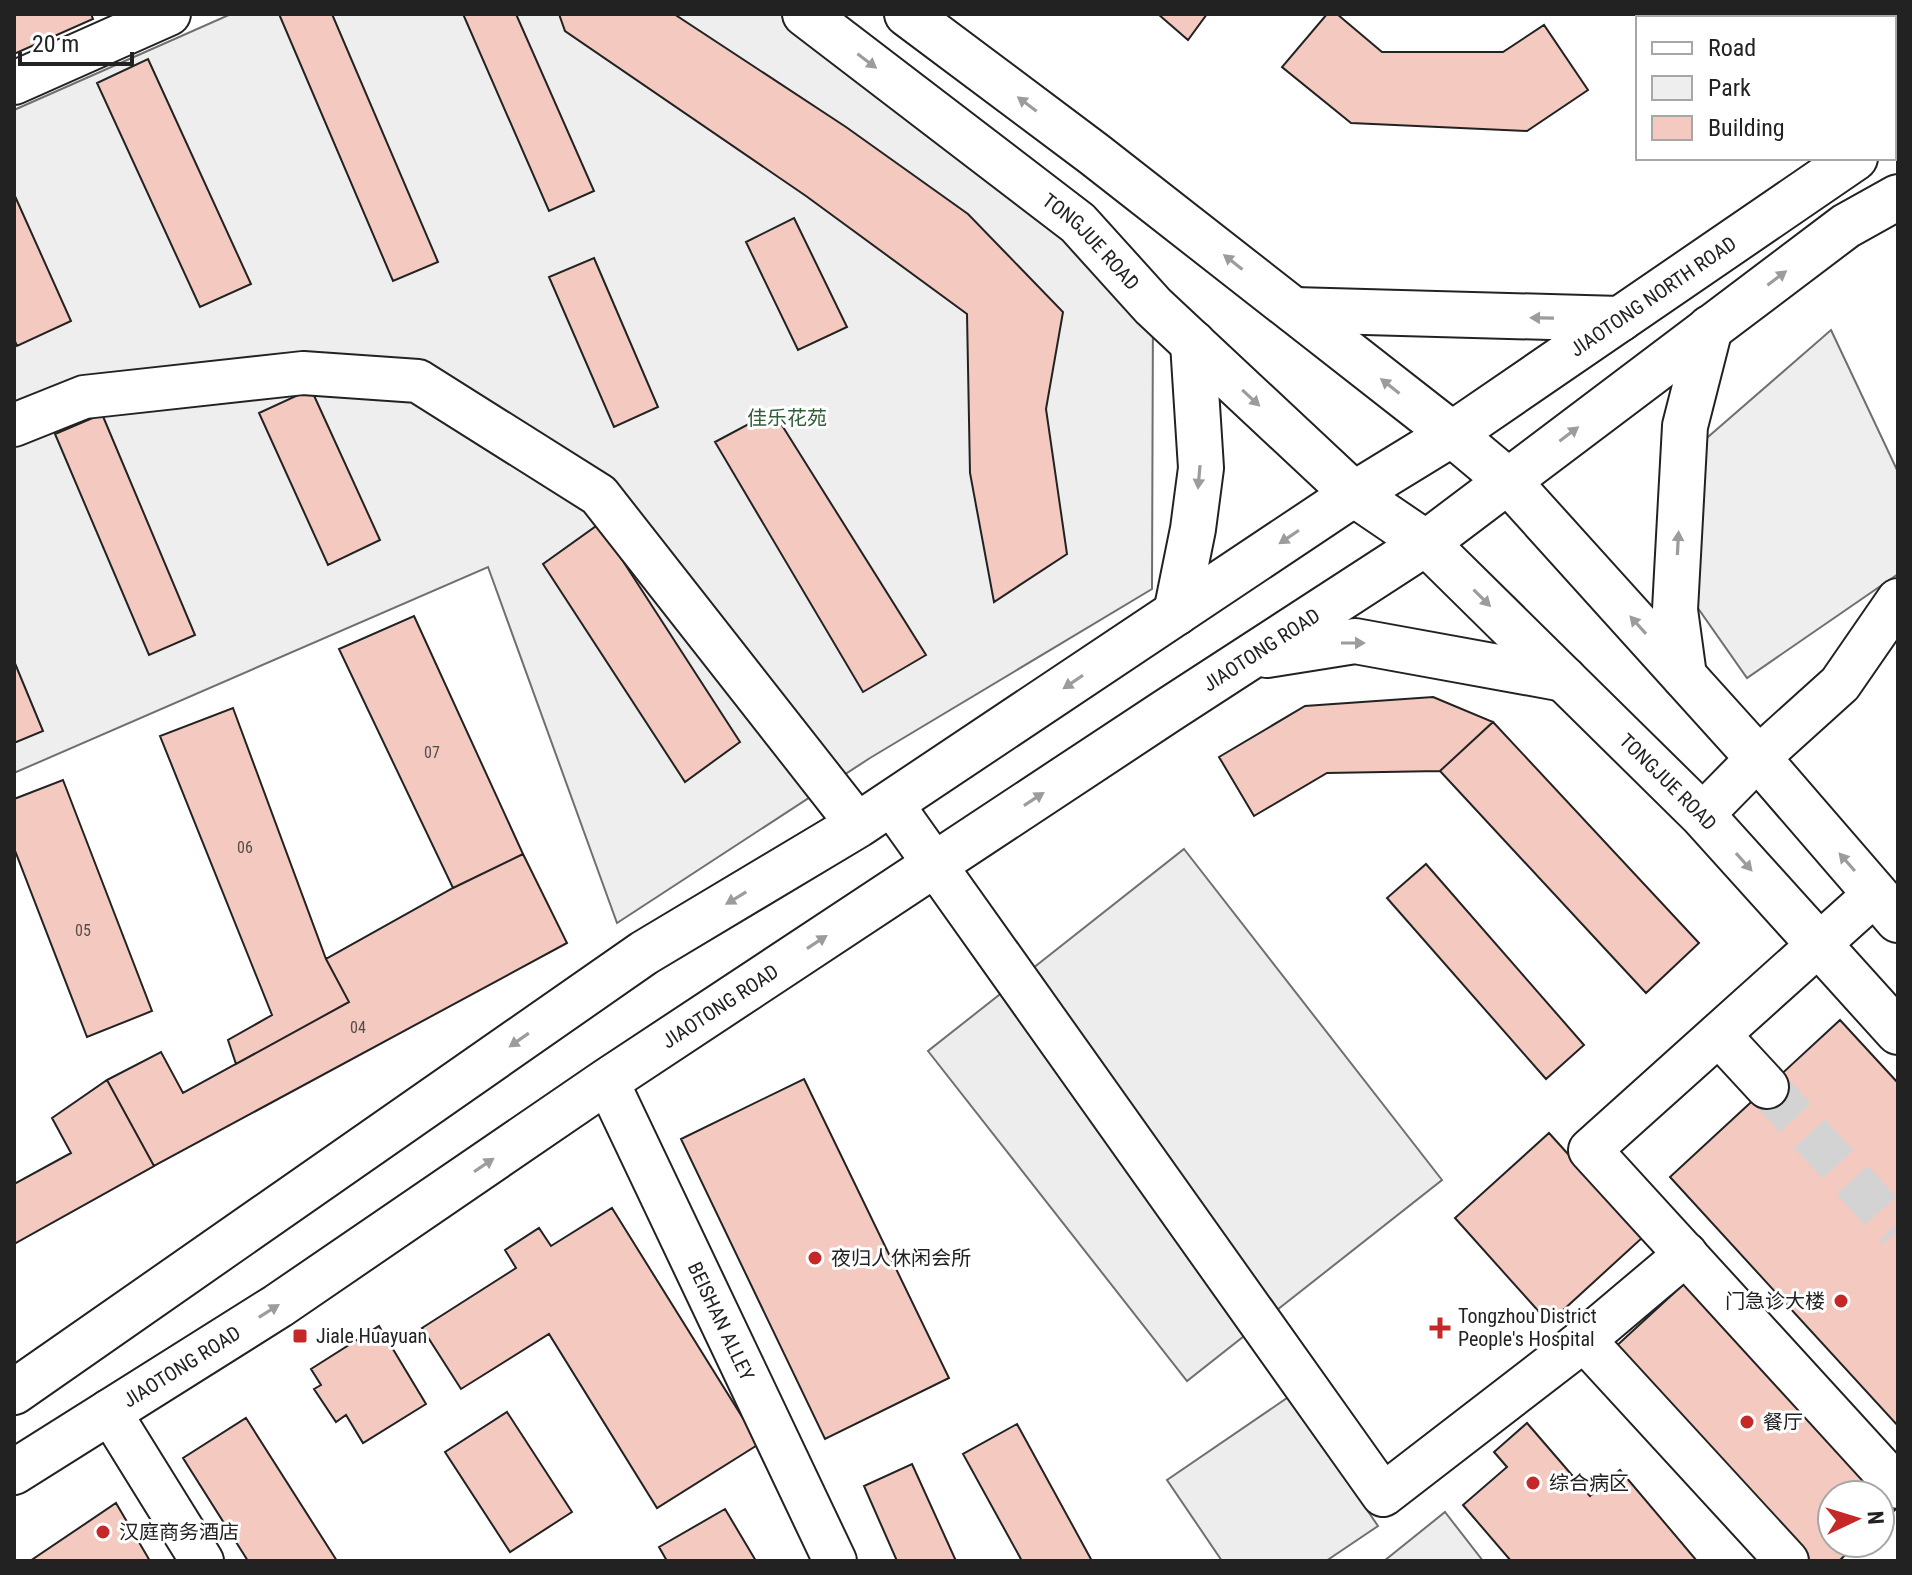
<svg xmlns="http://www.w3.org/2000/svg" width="1912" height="1575" font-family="'Roboto Condensed','Noto Sans SC',sans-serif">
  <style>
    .green { fill: #eee; stroke: #6f6f6f; stroke-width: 2 }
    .parking { fill: #ededed; stroke: #6f6f6f; stroke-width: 2 }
    .building { fill: #f3c9c0; stroke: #222; stroke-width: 2 }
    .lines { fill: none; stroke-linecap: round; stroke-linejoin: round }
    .minor-tunnel { stroke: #d3d3d3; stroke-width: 42; stroke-dasharray: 42 21; stroke-linecap: butt }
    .minor-casing { stroke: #222; stroke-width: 46 }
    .major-casing { stroke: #222; stroke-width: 48 }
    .minor { stroke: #fff; stroke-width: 42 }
    .major { stroke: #fff; stroke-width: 44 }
    .oneway { fill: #9c9c9c }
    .poi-dot { fill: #c62828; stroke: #fff; stroke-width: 3 }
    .labels { text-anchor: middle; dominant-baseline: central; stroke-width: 6; stroke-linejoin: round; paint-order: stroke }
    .number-label { font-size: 16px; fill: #564c4a }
    .street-label { font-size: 20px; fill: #222; stroke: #fff }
    .park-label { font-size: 20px; fill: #2f5e38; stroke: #fff }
    .poi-label { font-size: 20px; fill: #222; stroke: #fff; text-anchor: start }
  </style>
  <rect width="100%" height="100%" fill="#fff"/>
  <path class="green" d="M 231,14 L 805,14 L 1153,306 L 1152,589 L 870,758 L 617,923 L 488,567 L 14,773 L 14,110 Z
    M 1831,330 L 1898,472 L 1898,574 L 1747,678 L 1674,574 L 1693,450 Z
    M 1445,1512 L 1483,1561 L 1384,1561 Z"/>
  <path class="parking" d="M 1184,849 L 1442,1180 L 1187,1381 L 928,1051 Z
    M 1290,1396 L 1378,1526 L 1326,1561 L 1222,1561 L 1167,1480 Z"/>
  <path class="building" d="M 14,14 L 91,14 L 93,19 L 14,54 Z
    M 279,14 L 332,14 L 438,262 L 393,281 Z
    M 463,14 L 516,14 L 594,191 L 549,211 Z
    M 559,14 L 674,14 L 846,127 L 968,214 L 1063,312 L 1046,409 L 1067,554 L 994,602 L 970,473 L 967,314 L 806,196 L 565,31 Z
    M 1158,14 L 1207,14 L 1188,40 Z
    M 1327,14 L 1337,14 L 1382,52 L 1503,52 L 1544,25 L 1588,90 L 1527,131 L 1351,123 L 1282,67 Z
    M 148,59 L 251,284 L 200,307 L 97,83 Z
    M 14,194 L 71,321 L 17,346 L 14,339 Z
    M 794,218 L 847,327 L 798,350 L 746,242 Z
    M 594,258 L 658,407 L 614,427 L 549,277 Z
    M 311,389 L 380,540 L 328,565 L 259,413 Z
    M 773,411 L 926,655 L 863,692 L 715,442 Z
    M 102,414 L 195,635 L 149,655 L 55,434 Z
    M 599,524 L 740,742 L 685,782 L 543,564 Z
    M 414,616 L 523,854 L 453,888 L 339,649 Z
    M 14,661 L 43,731 L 14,743 Z
    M 1433,697 L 1493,722 L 1440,771 L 1327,773 L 1254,816 L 1219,757 L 1305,706 Z
    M 233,708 L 326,959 L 349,1002 L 236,1064 L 228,1040 L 272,1015 L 160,736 Z
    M 1493,722 L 1699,943 L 1646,993 L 1440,771 Z
    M 63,780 L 152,1011 L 87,1037 L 14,848 L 14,799 Z
    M 523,854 L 567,943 L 154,1166 L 107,1080 L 161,1052 L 183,1093 L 349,1002 L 326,959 L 453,888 Z
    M 1426,864 L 1584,1045 L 1546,1079 L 1387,898 Z
    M 1840,1020 L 1898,1083 L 1898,1426 L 1670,1177 Z
    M 804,1079 L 949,1378 L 825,1439 L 681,1139 Z
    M 107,1080 L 154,1166 L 14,1244 L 14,1184 L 71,1153 L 52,1118 Z
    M 1549,1133 L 1643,1237 L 1549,1323 L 1455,1218 Z
    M 612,1208 L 759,1444 L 657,1508 L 549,1334 L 461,1389 L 422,1328 L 516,1268 L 505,1250 L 539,1228 L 551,1246 Z
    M 1687,1281 L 1895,1510 L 1880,1523 L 1880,1495 L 1832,1495 L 1832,1543 L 1858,1543 L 1839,1561 L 1804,1561 L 1612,1350 Z
    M 379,1326 L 426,1404 L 363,1443 L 346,1415 L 336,1422 L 314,1389 L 321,1385 L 311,1369 Z
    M 507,1412 L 572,1512 L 510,1552 L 445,1452 Z
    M 246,1418 L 337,1561 L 248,1561 L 183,1458 Z
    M 1527,1423 L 1590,1496 L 1620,1470 L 1697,1561 L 1511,1561 L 1463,1505 L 1507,1467 L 1494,1452 Z
    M 1017,1424 L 1092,1561 L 1022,1561 L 963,1454 Z
    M 912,1464 L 956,1561 L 897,1561 L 864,1486 Z
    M 116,1503 L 150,1561 L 30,1561 Z
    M 725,1509 L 756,1561 L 667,1561 L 659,1547 Z"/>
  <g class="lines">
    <path class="minor-tunnel" d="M 1767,1087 L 1898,1230"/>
    <defs>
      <g id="minor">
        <path d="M 14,83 L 169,14"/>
        <path d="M 14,425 L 84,397 L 303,373 L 418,381 L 599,495 L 858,825"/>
        <path d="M 891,803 L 1383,1495 L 1584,1340 L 1787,1561"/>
        <path d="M 1702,815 L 1758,758 L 1840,684 L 1898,600"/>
        <path d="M 1875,894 L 1590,1150 L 1898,1487"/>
        <path d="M 1719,1035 L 1767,1087"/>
        <path id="s1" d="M 607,1081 L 835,1561"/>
        <path d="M 1584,1340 L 1686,1254"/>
        <path d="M 109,1411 L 202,1561"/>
      </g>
      <g id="major">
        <path id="s2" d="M 805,14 L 1078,223 L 1153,306 L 1354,494 L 1426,543 L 1702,815 L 1898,1032"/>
        <path d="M 907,14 L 1094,154 L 1452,434 L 1507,480 L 1758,758 L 1898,920"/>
        <path d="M 1894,137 L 1898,135"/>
        <path d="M 1294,310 L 1620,319"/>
        <path d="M 1176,613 L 1193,529 L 1201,468 L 1193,343"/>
        <path d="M 1267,655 L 1355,641 L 1564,679"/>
        <path d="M 1684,676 L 1675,610 L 1685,426 L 1710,328"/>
        <path id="s3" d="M 14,1392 L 644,953 L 858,825 L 1354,494 L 1452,434 L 1855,158"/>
        <path id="s4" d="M 14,1472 L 278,1306 L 607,1081 L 1167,711 L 1426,543 L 1846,226 L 1898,197"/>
      </g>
    </defs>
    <use href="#minor" class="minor-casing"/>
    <use href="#major" class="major-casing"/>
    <use href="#minor" class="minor"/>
    <use href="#major" class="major"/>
  </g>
  <defs><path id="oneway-solid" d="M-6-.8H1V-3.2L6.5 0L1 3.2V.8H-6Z" transform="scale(2)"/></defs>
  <g class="oneway">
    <use href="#oneway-solid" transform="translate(867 61) rotate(37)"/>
    <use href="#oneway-solid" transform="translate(1027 104) rotate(-143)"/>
    <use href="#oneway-solid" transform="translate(1233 262) rotate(-142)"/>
    <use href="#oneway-solid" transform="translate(1777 278) rotate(-37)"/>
    <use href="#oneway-solid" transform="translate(1542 318) rotate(-179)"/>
    <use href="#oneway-solid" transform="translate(1390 386) rotate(-142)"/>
    <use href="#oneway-solid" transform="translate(1251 398) rotate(43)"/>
    <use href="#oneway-solid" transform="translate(1569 434) rotate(-37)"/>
    <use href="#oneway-solid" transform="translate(1199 477) rotate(95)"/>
    <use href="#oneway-solid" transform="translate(1289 537) rotate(146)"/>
    <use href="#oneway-solid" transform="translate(1678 543) rotate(-87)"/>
    <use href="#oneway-solid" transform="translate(1482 598) rotate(45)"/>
    <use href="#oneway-solid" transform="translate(1638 625) rotate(-132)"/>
    <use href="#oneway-solid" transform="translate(1353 643)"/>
    <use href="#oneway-solid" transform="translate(1073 682) rotate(146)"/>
    <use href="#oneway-solid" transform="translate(1034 799) rotate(-33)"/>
    <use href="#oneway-solid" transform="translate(1744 862) rotate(48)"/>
    <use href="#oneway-solid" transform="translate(1847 862) rotate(-131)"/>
    <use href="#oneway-solid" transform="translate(736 898) rotate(149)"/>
    <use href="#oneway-solid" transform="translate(817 942) rotate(-33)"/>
    <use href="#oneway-solid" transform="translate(519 1040) rotate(145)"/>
    <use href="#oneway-solid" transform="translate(484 1165) rotate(-34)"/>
    <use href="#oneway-solid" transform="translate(269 1311) rotate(-32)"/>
  </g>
  <g class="poi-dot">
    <circle cx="815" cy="1258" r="8"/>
    <circle cx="1841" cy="1301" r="8"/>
    <path d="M1436 1316h8v8h8v8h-8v8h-8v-8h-8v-8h8z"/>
    <rect x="292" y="1328" width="16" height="16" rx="4"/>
    <circle cx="1747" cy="1422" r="8"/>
    <circle cx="1533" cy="1483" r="8"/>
    <circle cx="103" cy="1532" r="8"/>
  </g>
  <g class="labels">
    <g class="number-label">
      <text x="432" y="752">07</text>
      <text x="245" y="847">06</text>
      <text x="83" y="930">05</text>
      <text x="358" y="1027">04</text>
    </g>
    <g class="street-label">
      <text stroke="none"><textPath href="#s2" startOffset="366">TONGJUE ROAD</textPath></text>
      <text stroke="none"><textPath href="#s3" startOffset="1972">JIAOTONG NORTH ROAD</textPath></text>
      <text stroke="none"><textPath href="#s4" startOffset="1494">JIAOTONG ROAD</textPath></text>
      <text stroke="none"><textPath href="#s2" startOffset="1158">TONGJUE ROAD</textPath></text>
      <text stroke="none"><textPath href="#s4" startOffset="846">JIAOTONG ROAD</textPath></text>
      <text stroke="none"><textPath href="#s1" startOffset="266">BEISHAN ALLEY</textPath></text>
      <text stroke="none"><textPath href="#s4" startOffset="198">JIAOTONG ROAD</textPath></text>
    </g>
    <g class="park-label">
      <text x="787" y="418">佳乐花苑</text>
    </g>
    <g class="poi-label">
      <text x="831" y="1258">夜归人休闲会所</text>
      <text x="1825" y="1301" text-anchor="end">门急诊大楼</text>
      <text x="1458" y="1316">Tongzhou District<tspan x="1458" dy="23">People's Hospital</tspan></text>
      <text x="316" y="1336">Jiale Huayuan</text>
      <text x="1763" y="1422">餐厅</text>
      <text x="1549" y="1483">综合病区</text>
      <text x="119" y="1532">汉庭商务酒店</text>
    </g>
  </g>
  <rect width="1912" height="1575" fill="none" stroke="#222222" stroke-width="32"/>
  <rect x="1636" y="16" width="260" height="144" fill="#ffffff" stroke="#a7a7a7" stroke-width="2"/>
  <rect x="1652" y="42" width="40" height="12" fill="#ffffff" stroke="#a7a7a7" stroke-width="2"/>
  <text x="1708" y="56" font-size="24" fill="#222222">Road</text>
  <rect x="1652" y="76" width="40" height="24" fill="#eeeeee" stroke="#a7a7a7" stroke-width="2"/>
  <text x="1708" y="96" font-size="24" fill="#222222">Park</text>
  <rect x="1652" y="116" width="40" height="24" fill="#f3c9c0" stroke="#a7a7a7" stroke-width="2"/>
  <text x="1708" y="136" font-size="24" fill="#222222">Building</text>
  <g transform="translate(1856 1519) rotate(86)"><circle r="38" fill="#ffffff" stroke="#a7a7a7" stroke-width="2"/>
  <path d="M0-6L14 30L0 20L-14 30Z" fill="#c62828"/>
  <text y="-12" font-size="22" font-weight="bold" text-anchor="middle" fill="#222222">N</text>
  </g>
  <path d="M20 52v12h112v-12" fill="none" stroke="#222222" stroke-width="4"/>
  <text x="32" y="52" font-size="24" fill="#222222" stroke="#ffffff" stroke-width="6" paint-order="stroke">20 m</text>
</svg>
